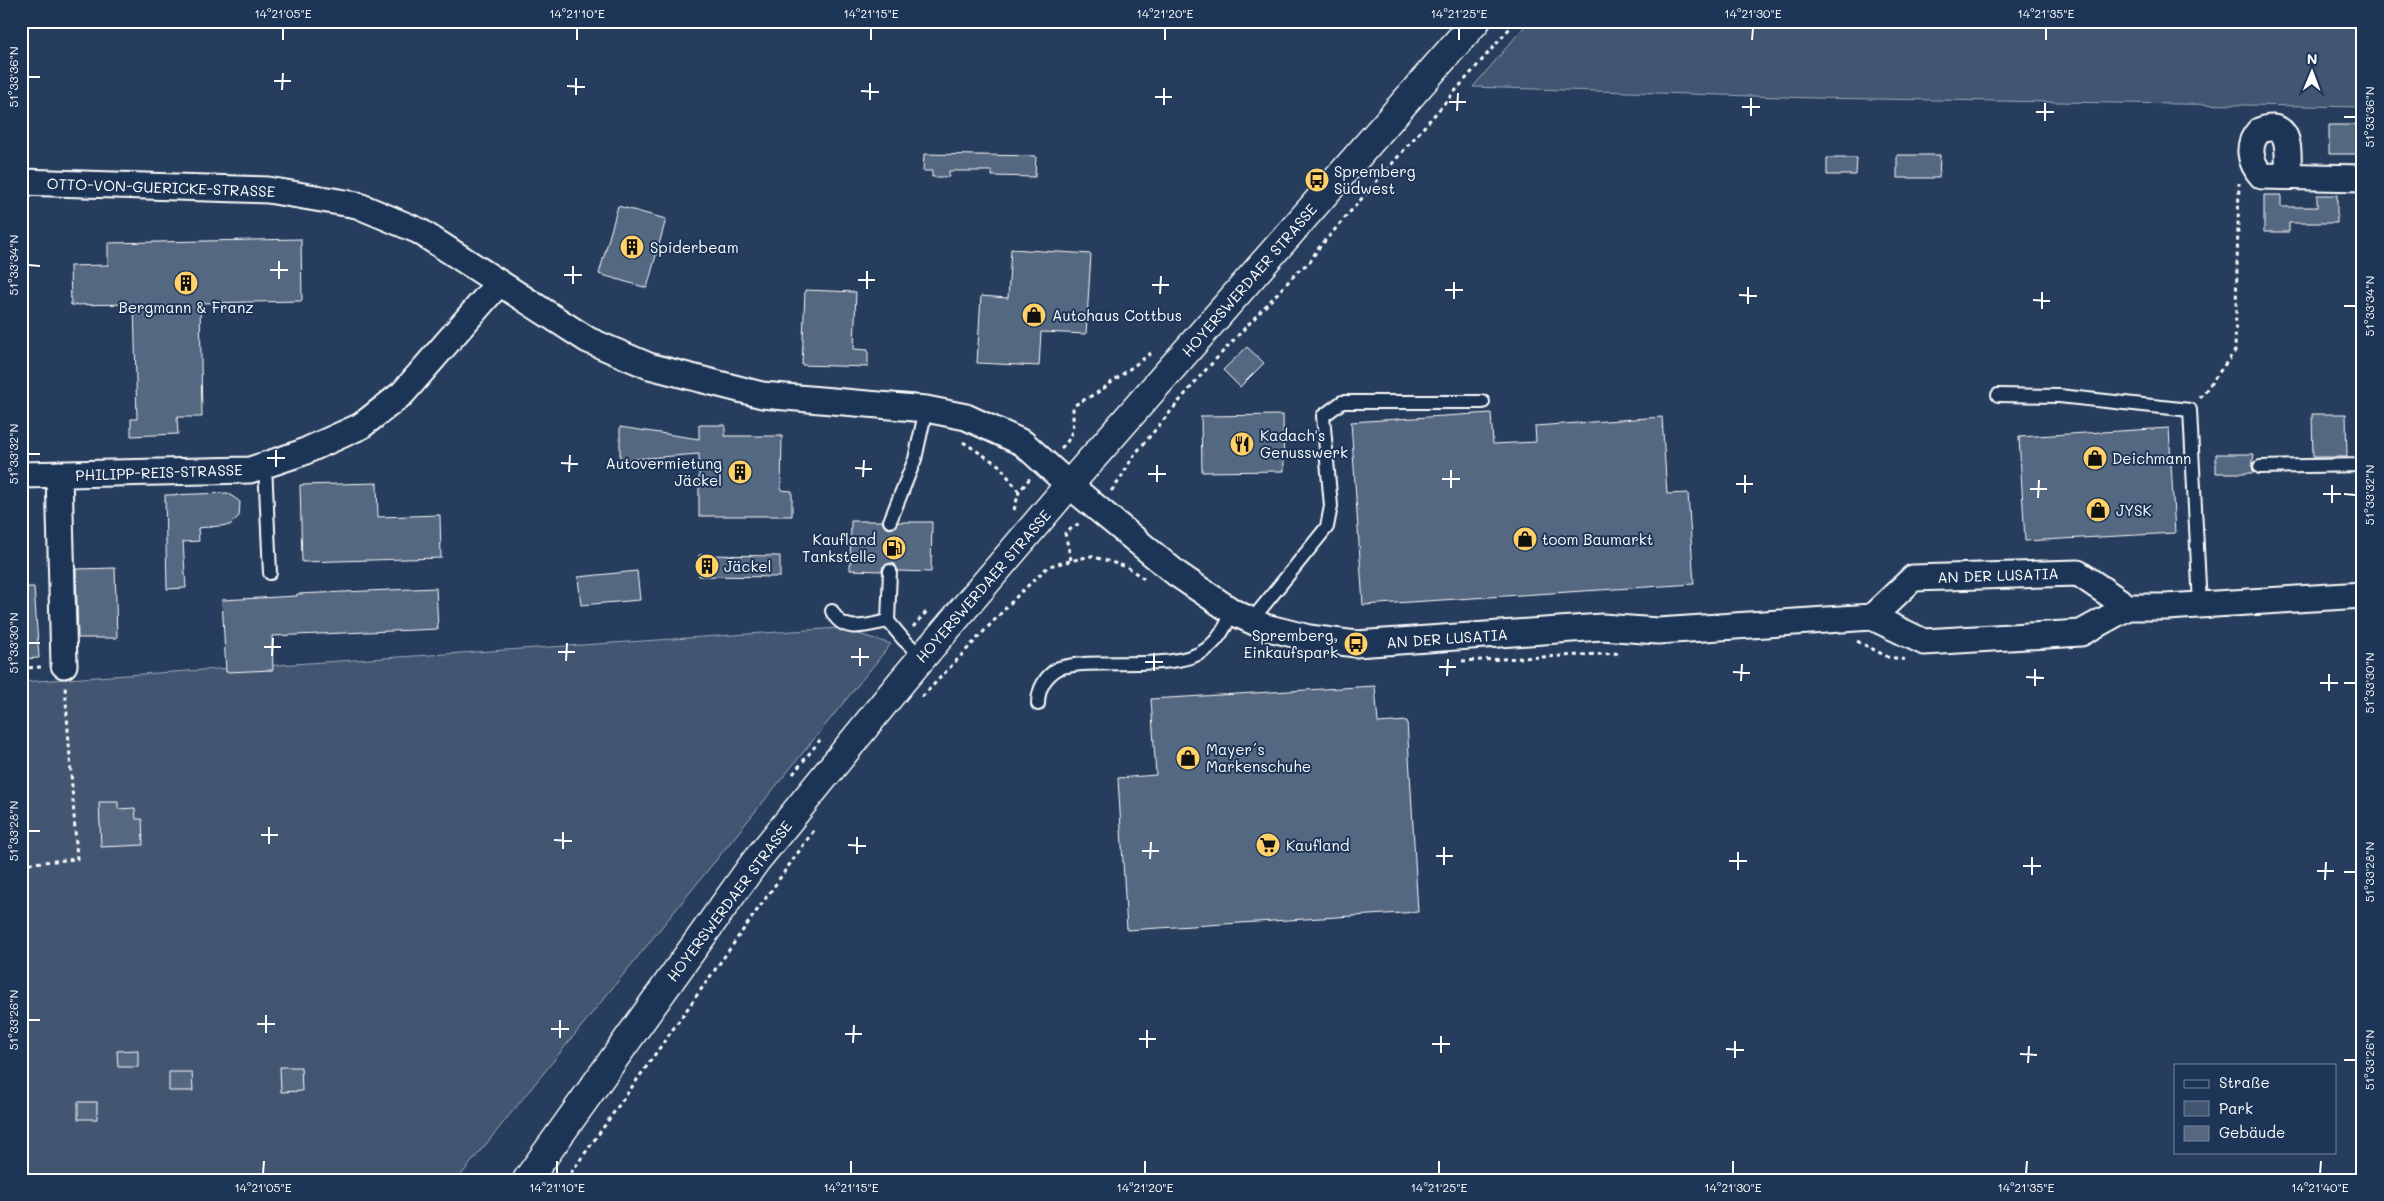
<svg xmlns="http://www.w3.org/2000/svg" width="2384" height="1201" font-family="Mali,sans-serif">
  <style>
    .green { fill: #425672; stroke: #a0aab8 }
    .building { fill: #556781; stroke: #fff }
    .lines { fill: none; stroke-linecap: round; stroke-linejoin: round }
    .lane-casing { stroke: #fff; stroke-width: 16 }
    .street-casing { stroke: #fff; stroke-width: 29 }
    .primary-casing { stroke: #fff; stroke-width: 31 }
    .path { stroke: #fff; stroke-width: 3; stroke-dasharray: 4 4; stroke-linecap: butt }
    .lane { stroke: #1d3557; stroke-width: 12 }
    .street { stroke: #1d3557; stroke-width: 25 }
    .primary { stroke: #1d3557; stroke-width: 28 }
    .ticks { fill: none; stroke: #fff; stroke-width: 2 }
    .labels { text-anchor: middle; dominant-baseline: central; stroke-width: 4; stroke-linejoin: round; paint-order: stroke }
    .poi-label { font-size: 15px; fill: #fff; stroke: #1d3557; text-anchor: start }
    .street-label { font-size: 15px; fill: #fff; stroke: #1d3557 }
    .neatline { fill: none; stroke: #fff; stroke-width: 2 }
    .ticks-label { font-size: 12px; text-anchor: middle; fill: #fff }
  </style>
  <rect width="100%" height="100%" fill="#263d5e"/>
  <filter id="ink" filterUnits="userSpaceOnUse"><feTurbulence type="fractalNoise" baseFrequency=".02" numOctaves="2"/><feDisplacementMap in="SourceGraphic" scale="10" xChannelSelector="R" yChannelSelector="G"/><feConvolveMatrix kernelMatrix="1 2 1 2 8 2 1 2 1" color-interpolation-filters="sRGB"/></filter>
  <g filter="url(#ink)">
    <path class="green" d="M 1529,21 L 2363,21 L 2363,107 L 1813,98 L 1473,87 Z
      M 839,628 L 891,644 L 457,1180 L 21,1180 L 21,682 Z"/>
    <path class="building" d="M 2329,125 L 2362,125 L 2362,154 L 2329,154 Z
      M 924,154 L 1036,156 L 1035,177 L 992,176 L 992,171 L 949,171 L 949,177 L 932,177 L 932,171 L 923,171 Z
      M 1897,155 L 1940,155 L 1939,178 L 1897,178 Z
      M 1827,158 L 1857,158 L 1856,175 L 1827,175 Z
      M 2264,195 L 2281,195 L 2281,207 L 2317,207 L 2317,195 L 2337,195 L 2337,223 L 2289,223 L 2289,232 L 2264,232 Z
      M 618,206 L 666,219 L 647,288 L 599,274 Z
      M 301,239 L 302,301 L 200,303 L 202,417 L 177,417 L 178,434 L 131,436 L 131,419 L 137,419 L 134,304 L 71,305 L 70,266 L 108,265 L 108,243 Z
      M 1011,249 L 1091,254 L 1086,334 L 1041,332 L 1039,366 L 977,363 L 981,296 L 1008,298 Z
      M 805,290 L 856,292 L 854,349 L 868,350 L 868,367 L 802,365 Z
      M 1247,347 L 1264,363 L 1240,387 L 1223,370 Z
      M 1491,413 L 1493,444 L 1536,442 L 1535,426 L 1662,417 L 1667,494 L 1688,493 L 1694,584 L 1363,605 L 1351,422 Z
      M 2312,414 L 2346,414 L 2347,457 L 2313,457 Z
      M 1283,415 L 1284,471 L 1202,472 L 1201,416 Z
      M 699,425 L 725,425 L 725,436 L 782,436 L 781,490 L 792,491 L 792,516 L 699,516 L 699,454 L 620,460 L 620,427 L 699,439 Z
      M 2169,428 L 2175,533 L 2025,541 L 2019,437 Z
      M 2216,454 L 2254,454 L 2252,467 L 2254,473 L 2216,473 Z
      M 377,483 L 378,517 L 440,515 L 441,558 L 302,562 L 300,485 Z
      M 228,493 L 240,502 L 239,516 L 230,525 L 198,528 L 199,541 L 183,542 L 186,588 L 167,589 L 165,495 Z
      M 851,521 L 882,521 L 884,526 L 891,529 L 895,527 L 898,522 L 932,522 L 931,572 L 898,571 L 895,564 L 890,563 L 883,566 L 882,571 L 850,570 Z
      M 699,555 L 780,556 L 780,577 L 699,576 Z
      M 115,568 L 117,638 L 78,638 L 76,569 Z
      M 637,571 L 640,600 L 581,605 L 578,577 Z
      M 21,587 L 34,587 L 39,658 L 21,659 Z
      M 436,588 L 438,629 L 272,636 L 273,670 L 226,672 L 222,600 L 297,596 L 297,594 Z
      M 1375,686 L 1378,723 L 1407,721 L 1418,912 L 1127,930 L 1118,778 L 1156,775 L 1151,699 Z
      M 99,802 L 118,802 L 118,809 L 135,808 L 136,819 L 142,819 L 143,845 L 101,847 Z
      M 138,1050 L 138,1067 L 118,1067 L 117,1051 Z
      M 280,1067 L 301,1067 L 302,1091 L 281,1092 Z
      M 169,1072 L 192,1072 L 193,1091 L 169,1091 Z
      M 78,1102 L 97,1102 L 97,1119 L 78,1119 Z"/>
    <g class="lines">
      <defs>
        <path id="lane" d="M 1998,395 L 2059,396 L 2190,410 L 2200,605
          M 265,465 L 270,573
          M 2260,467 L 2363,465
          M 890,521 L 915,459 L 926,409
          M 890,571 L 888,621 L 903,639 L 922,657
          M 832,611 C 843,635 867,625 888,621
          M 1251,621 L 1327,527 L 1331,506 L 1323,416 L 1342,402 L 1483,402
          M 1038,704 C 1038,689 1045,676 1059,668 C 1099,656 1179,674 1209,647 C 1220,638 1226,625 1233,612"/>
        <path id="street" d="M 2288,176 C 2288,155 2293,117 2259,131 C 2246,145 2250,163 2262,176 L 2363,178
          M 21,182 L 268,190 L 357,205 L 419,231 L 588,340 L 649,366 L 762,395 L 926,409 L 966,417 L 1023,443 L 1069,485 L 1177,574 L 1233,612 L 1265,627 L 1309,638 L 1356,644 L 1602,627 L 1658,631 L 1872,617 L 1924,642 L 2081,633 L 2128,607 L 2166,607 L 2363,595
          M 59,474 L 64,665
          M 21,475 L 250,470 L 301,453 L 361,426 L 403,393 L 498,284
          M 1872,617 L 1913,578 L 2078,573 L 2128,607"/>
        <path id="primary" d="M 527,1180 L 755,862 L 903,680 L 1069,485 L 1476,21"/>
      </defs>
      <use href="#lane" class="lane-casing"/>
      <use href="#street" class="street-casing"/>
      <use href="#primary" class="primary-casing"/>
      <path class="path" d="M 2200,398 L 2235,351 L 2239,183
        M 963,442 L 1000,466 L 1019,492
        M 1061,448 C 1075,437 1073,422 1073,406 L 1100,391 L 1151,353
        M 1111,491 C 1122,479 1126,467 1135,454 L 1202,374 L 1302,267 L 1309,264 L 1317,250 L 1516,21
        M 1014,510 L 1019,492 L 1030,478
        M 1071,560 L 1065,533 L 1081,522
        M 913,627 L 927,611
        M 1857,641 L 1888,657 L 1908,660
        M 1462,661 L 1621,653
        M 21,668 L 43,667
        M 922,697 L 1020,593 L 1049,566 L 1091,556 L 1127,567 L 1146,580
        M 793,774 L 820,740
        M 21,864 L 77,859 L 65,686
        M 106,1180 L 159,1176 L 159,1180
        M 566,1180 L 814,830"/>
      <use href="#lane" class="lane"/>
      <use href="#street" class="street"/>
      <use href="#primary" class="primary"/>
    </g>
  </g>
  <path class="ticks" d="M 283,40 L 283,28M 577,40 L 577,28M 871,40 L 871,28M 1165,40 L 1165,28M 1459,40 L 1459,28M 1752,40 L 1753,28M 2046,40 L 2046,28M 28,77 L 40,77M 274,81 L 291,81M 567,86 L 585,87M 282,90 L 283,73M 861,91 L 879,92M 576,95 L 576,78M 1155,97 L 1172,97M 870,100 L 870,83M 1449,102 L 1466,102M 1164,105 L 1164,88M 1742,107 L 1760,107M 1457,111 L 1458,93M 2036,112 L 2054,112M 1751,116 L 1751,98M 2344,117 L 2356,117M 2045,121 L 2045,103M 28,265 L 40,266M 270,270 L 288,270M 564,275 L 582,275M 279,279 L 279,261M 858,280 L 875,280M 573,284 L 573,266M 1152,285 L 1169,285M 867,289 L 867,271M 1445,290 L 1463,290M 1160,294 L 1161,276M 1739,295 L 1757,296M 1454,299 L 1454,282M 2033,300 L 2050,301M 1748,304 L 1748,287M 2344,306 L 2356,306M 2042,309 L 2042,292M 28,454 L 40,454M 267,458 L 285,458M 561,463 L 578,464M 276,467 L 276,450M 855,468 L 872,469M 569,472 L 570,455M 1148,474 L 1166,474M 863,477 L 864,460M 1442,479 L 1460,479M 1157,482 L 1157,465M 1736,484 L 1753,484M 1451,488 L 1451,470M 2030,489 L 2047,489M 1745,493 L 1745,475M 2323,494 L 2341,494M 2344,494 L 2356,495M 2038,498 L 2039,480M 2332,503 L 2332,485M 28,643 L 40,643M 264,647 L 281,647M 558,652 L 575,652M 272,656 L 273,638M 851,657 L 869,657M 566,661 L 567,643M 1145,662 L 1163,662M 860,666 L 860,648M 1439,667 L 1456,667M 1154,671 L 1154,653M 1733,672 L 1750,673M 1447,676 L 1448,659M 2026,677 L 2044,678M 1741,681 L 1742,664M 2320,683 L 2338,683M 2344,683 L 2356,683M 2035,686 L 2035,669M 2329,691 L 2329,674M 28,831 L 40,831M 261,835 L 278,835M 554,840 L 572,841M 269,844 L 269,827M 848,845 L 866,846M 563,849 L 563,832M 1142,851 L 1159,851M 857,854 L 857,837M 1436,856 L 1453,856M 1150,859 L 1151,842M 1729,861 L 1747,861M 1444,865 L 1444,847M 2023,866 L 2041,866M 1738,870 L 1738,852M 2317,871 L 2334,871M 2344,872 L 2356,872M 2032,875 L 2032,857M 2325,880 L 2326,862M 28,1020 L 40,1020M 257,1024 L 275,1024M 551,1029 L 569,1029M 266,1033 L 266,1015M 845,1034 L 862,1034M 560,1038 L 560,1020M 1139,1039 L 1156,1039M 853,1043 L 854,1025M 1432,1044 L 1450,1044M 1147,1048 L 1147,1030M 1726,1049 L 1744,1050M 1441,1053 L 1441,1036M 2020,1054 L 2037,1055M 1735,1058 L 1735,1041M 2344,1060 L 2356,1060M 2028,1063 L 2029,1046M 263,1174 L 264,1161M 557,1174 L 557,1161M 851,1174 L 851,1161M 1145,1174 L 1145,1161M 1439,1174 L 1439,1161M 1733,1174 L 1733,1161M 2026,1174 L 2027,1161M 2320,1174 L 2321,1161"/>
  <defs>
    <symbol id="bus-disc" viewBox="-11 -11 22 22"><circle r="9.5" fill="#ffd166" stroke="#1d3557"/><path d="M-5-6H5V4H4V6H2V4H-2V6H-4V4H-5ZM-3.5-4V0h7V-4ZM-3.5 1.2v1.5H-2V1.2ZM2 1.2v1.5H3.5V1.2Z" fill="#111"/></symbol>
    <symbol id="building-disc" viewBox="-11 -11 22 22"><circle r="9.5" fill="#ffd166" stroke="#1d3557"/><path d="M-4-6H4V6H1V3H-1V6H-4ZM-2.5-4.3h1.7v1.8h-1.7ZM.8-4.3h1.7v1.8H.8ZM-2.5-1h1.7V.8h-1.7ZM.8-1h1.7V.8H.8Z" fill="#111"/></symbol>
    <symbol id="shop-disc" viewBox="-11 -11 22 22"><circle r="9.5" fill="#ffd166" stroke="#1d3557"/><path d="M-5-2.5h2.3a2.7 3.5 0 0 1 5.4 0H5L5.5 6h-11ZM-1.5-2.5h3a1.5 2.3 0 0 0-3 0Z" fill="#111"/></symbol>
    <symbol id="restaurant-disc" viewBox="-11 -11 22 22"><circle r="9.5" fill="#ffd166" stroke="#1d3557"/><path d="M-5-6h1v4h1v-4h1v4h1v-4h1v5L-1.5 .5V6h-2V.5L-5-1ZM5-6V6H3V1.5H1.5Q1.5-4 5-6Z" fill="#111"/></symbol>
    <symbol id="fuel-disc" viewBox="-11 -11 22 22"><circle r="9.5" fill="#ffd166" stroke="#1d3557"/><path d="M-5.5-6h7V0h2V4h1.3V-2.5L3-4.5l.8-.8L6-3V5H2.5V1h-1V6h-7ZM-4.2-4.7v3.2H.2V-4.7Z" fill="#111"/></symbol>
    <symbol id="supermarket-disc" viewBox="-11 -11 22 22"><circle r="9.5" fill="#ffd166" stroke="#1d3557"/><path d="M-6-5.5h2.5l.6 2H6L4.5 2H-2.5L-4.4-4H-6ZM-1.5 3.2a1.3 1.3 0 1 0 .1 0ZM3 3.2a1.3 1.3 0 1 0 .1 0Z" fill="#111"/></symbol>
  </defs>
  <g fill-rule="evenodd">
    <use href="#bus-disc" x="1303" y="166" width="28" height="28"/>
    <use href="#building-disc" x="618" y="233" width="28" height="28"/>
    <use href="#building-disc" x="172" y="269" width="28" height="28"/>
    <use href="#shop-disc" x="1020" y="301" width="28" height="28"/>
    <use href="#restaurant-disc" x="1228" y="430" width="28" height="28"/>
    <use href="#shop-disc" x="2081" y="444" width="28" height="28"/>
    <use href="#building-disc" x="726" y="458" width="28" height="28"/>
    <use href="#shop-disc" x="2084" y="496" width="28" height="28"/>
    <use href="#shop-disc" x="1511" y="525" width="28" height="28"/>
    <use href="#fuel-disc" x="880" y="534" width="28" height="28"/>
    <use href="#building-disc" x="693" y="552" width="28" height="28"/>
    <use href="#bus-disc" x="1342" y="630" width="28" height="28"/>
    <use href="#shop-disc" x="1174" y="744" width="28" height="28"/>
    <use href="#supermarket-disc" x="1254" y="831" width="28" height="28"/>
  </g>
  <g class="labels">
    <g class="poi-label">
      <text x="1334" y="171">Spremberg<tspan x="1334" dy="17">Südwest</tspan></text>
      <text x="650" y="247">Spiderbeam</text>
      <text x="186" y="307" text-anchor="middle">Bergmann &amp; Franz</text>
      <text x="1052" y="315">Autohaus Cottbus</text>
      <text x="1260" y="435">Kadach's<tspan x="1260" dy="17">Genusswerk</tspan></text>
      <text x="2112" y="458">Deichmann</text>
      <text x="722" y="463" text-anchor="end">Autovermietung<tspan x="722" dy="17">Jäckel</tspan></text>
      <text x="2116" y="510">JYSK</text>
      <text x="876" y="539" text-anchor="end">Kaufland<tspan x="876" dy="17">Tankstelle</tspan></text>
      <text x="1542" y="539">toom Baumarkt</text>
      <text x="724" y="566">Jäckel</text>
      <text x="1338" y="635" text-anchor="end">Spremberg,<tspan x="1338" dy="17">Einkaufspark</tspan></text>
      <text x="1206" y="749">Mayer´s<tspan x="1206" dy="17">Markenschuhe</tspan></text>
      <text x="1286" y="845">Kaufland</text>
    </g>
    <g class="street-label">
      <text transform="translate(161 187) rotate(2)">OTTO-VON-GUERICKE-STRASSE</text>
      <text transform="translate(1249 280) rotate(-49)">HOYERSWERDAER STRASSE</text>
      <text transform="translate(159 472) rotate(-2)">PHILIPP-REIS-STRASSE</text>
      <text transform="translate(1998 575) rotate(-2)">AN DER LUSATIA</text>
      <text transform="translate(983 586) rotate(-49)">HOYERSWERDAER STRASSE</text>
      <text transform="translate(1447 638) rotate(-4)">AN DER LUSATIA</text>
      <text transform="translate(729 901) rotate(-53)">HOYERSWERDAER STRASSE</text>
    </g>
  </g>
  <rect width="2384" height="1201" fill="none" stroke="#1d3557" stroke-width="55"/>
  <rect x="2174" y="1064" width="162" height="90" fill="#1d3557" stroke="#77869a"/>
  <rect x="2184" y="1080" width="25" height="8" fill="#1d3557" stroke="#77869a"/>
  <text x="2219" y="1088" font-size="15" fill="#ffffff">Straße</text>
  <rect x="2184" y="1101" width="25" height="15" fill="#425672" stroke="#77869a"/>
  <text x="2219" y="1114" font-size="15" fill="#ffffff">Park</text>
  <rect x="2184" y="1126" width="25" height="15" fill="#556781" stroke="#77869a"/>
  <text x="2219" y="1138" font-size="15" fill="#ffffff">Gebäude</text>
  <g transform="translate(2312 72) rotate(1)" stroke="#1d3557" stroke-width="4" paint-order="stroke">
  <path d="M0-4L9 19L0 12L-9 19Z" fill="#ffffff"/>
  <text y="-8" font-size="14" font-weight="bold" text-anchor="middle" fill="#ffffff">N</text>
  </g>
  <rect x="28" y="28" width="2328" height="1146" class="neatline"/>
  <g class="ticks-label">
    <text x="283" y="18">14°21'05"E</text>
    <text x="577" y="18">14°21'10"E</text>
    <text x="871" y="18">14°21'15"E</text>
    <text x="1165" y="18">14°21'20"E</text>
    <text x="1459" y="18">14°21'25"E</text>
    <text x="1753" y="18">14°21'30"E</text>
    <text x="2046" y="18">14°21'35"E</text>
    <text transform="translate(14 77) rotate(-90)" y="4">51°33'36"N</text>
    <text transform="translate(2370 117) rotate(-90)" y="4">51°33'36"N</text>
    <text transform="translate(14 265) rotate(-90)" y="4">51°33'34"N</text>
    <text transform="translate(2370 306) rotate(-90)" y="4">51°33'34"N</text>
    <text transform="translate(14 454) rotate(-90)" y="4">51°33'32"N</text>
    <text transform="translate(2370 495) rotate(-90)" y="4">51°33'32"N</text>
    <text transform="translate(14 643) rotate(-90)" y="4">51°33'30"N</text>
    <text transform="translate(2370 683) rotate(-90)" y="4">51°33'30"N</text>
    <text transform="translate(14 831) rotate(-90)" y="4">51°33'28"N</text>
    <text transform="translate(2370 872) rotate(-90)" y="4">51°33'28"N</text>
    <text transform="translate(14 1020) rotate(-90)" y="4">51°33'26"N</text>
    <text transform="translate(2370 1060) rotate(-90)" y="4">51°33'26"N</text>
    <text x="263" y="1192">14°21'05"E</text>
    <text x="557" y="1192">14°21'10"E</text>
    <text x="851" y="1192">14°21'15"E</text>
    <text x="1145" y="1192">14°21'20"E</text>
    <text x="1439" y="1192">14°21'25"E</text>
    <text x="1733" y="1192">14°21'30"E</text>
    <text x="2026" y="1192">14°21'35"E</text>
    <text x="2320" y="1192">14°21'40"E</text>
  </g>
</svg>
